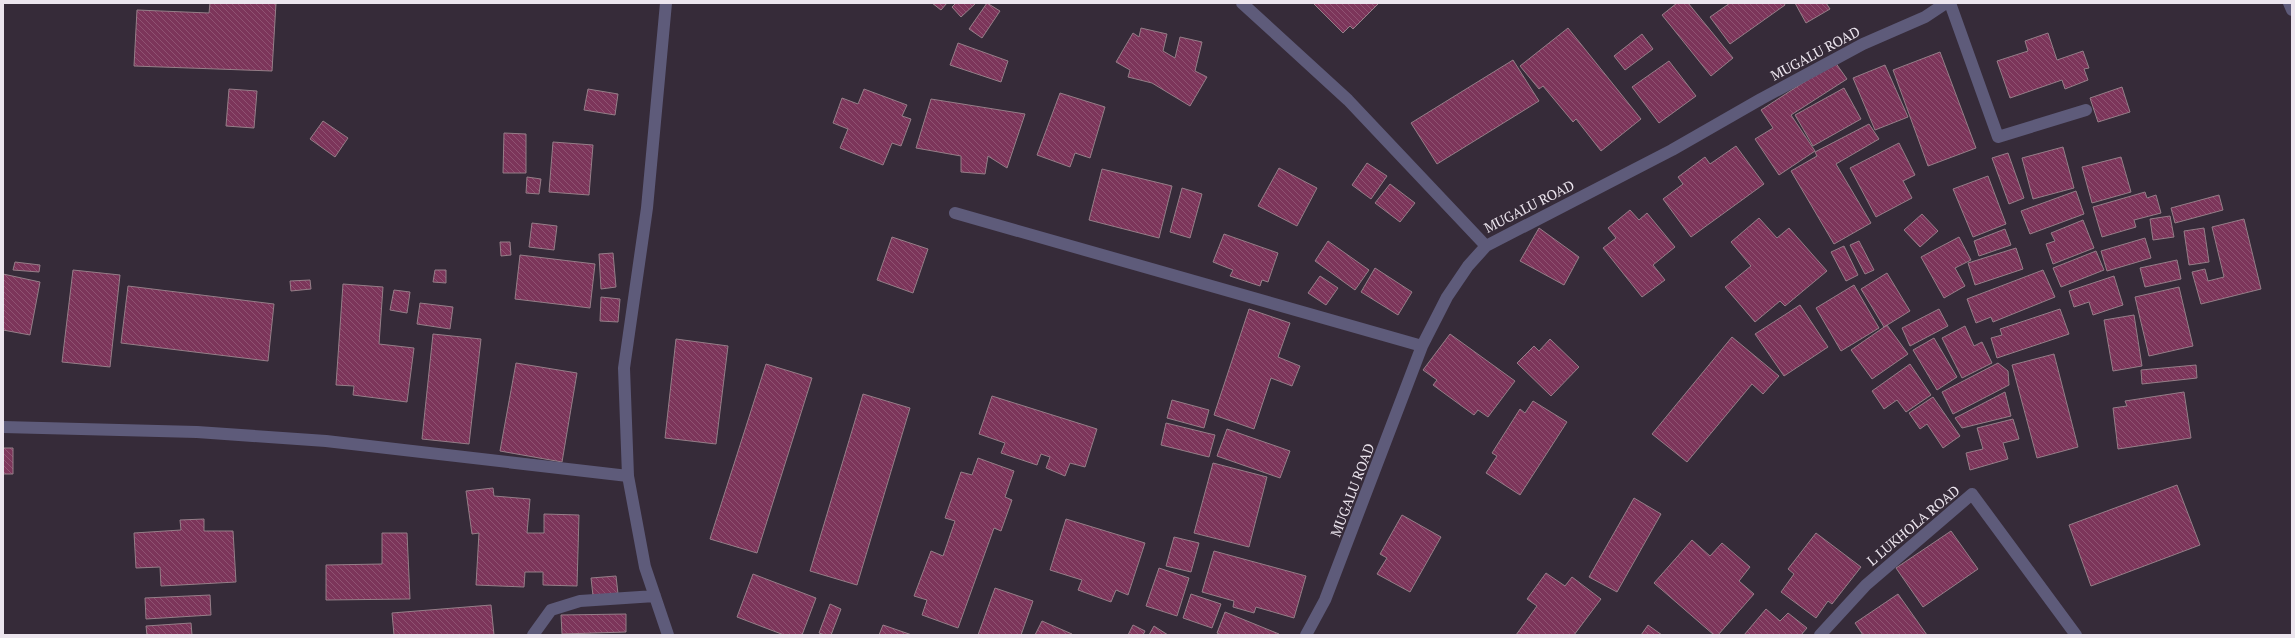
<svg xmlns="http://www.w3.org/2000/svg" width="2295" height="638" font-family="'PT Serif',serif">
  <style>
    .building { fill: url(#building-back-hatch); stroke: #957e88 }
    .lines { fill: none; stroke-linecap: round; stroke-linejoin: round }
    .minor { stroke: #5e5b7a; stroke-width: 12 }
    .labels { text-anchor: middle; dominant-baseline: central; stroke-width: 3; stroke-linejoin: round; paint-order: stroke }
    .street-label { font-size: 14px; fill: #ece5ee; stroke: #362b39 }
  </style>
  <defs>
    <pattern id="building-back-hatch" width="6" height="6" patternUnits="userSpaceOnUse"><rect width="6" height="6" fill="#7c355a"/><path d="M-1 5l2 2M0 0l6 6M5-1l2 2" fill="none" stroke="#8f5272"/></pattern>
  </defs>
  <rect width="100%" height="100%" fill="#362b39"/>
  <path class="building" d="M 210,3 L 276,3 L 272,71 L 134,66 L 137,10 L 209,13 Z
    M 932,3 L 947,3 L 941,10 Z
    M 956,3 L 976,3 L 961,17 L 952,7 Z
    M 987,3 L 1000,11 L 982,38 L 969,29 Z
    M 1313,3 L 1379,3 L 1353,29 L 1350,26 L 1343,33 Z
    M 1677,3 L 1688,3 L 1733,58 L 1711,76 L 1662,15 Z
    M 1730,3 L 1784,3 L 1785,5 L 1730,44 L 1710,17 Z
    M 1795,3 L 1826,3 L 1830,9 L 1806,23 Z
    M 1141,28 L 1167,34 L 1163,51 L 1175,58 L 1180,37 L 1202,42 L 1195,71 L 1207,77 L 1190,106 L 1152,83 L 1128,77 L 1130,70 L 1116,62 L 1133,33 L 1139,37 Z
    M 1568,28 L 1641,119 L 1601,151 L 1576,119 L 1573,122 L 1543,86 L 1539,89 L 1520,66 Z
    M 2048,33 L 2057,60 L 2083,51 L 2089,68 L 2084,69 L 2088,80 L 2065,89 L 2062,80 L 2010,98 L 1997,61 L 2028,51 L 2025,41 Z
    M 1642,34 L 1653,49 L 1625,70 L 1614,56 Z
    M 958,43 L 1008,61 L 1001,82 L 950,65 Z
    M 1940,52 L 1976,148 L 1928,166 L 1893,70 Z
    M 1513,60 L 1539,101 L 1437,164 L 1411,123 Z
    M 1669,61 L 1696,96 L 1659,123 L 1632,87 Z
    M 1835,62 L 1847,79 L 1791,115 L 1815,151 L 1779,175 L 1755,139 L 1773,128 L 1761,110 Z
    M 1885,65 L 1908,117 L 1875,130 L 1853,78 Z
    M 2122,87 L 2130,112 L 2098,122 L 2090,98 Z
    M 1844,88 L 1861,119 L 1813,146 L 1795,115 Z
    M 229,89 L 257,91 L 254,128 L 226,126 Z
    M 588,89 L 618,94 L 615,115 L 584,110 Z
    M 864,89 L 907,105 L 902,116 L 911,119 L 901,146 L 892,143 L 883,165 L 840,148 L 848,129 L 833,123 L 842,98 L 858,104 Z
    M 1060,93 L 1105,107 L 1090,158 L 1075,153 L 1070,167 L 1037,155 Z
    M 931,99 L 1025,114 L 1007,168 L 988,156 L 985,174 L 961,172 L 961,156 L 916,148 Z
    M 323,121 L 348,138 L 335,157 L 310,139 Z
    M 1869,124 L 1879,139 L 1836,164 L 1871,223 L 1834,244 L 1791,171 L 1817,156 L 1815,152 Z
    M 504,133 L 526,134 L 526,173 L 503,173 Z
    M 553,142 L 593,145 L 589,195 L 549,192 Z
    M 1899,143 L 1915,175 L 1903,181 L 1912,198 L 1876,217 L 1850,168 Z
    M 1736,146 L 1764,184 L 1691,237 L 1663,199 L 1683,184 L 1678,177 L 1705,157 L 1710,164 Z
    M 2063,147 L 2074,188 L 2033,199 L 2022,158 Z
    M 2008,153 L 2024,198 L 2009,204 L 1992,158 Z
    M 2121,157 L 2131,192 L 2092,203 L 2082,167 Z
    M 1367,163 L 1387,176 L 1371,199 L 1352,185 Z
    M 1279,168 L 1317,188 L 1297,226 L 1258,206 Z
    M 1102,169 L 1172,186 L 1159,238 L 1089,220 Z
    M 1988,176 L 2006,224 L 1973,237 L 1953,189 Z
    M 527,177 L 541,179 L 539,194 L 526,193 Z
    M 1390,184 L 1415,203 L 1400,222 L 1375,203 Z
    M 1182,188 L 1202,194 L 1190,238 L 1170,232 Z
    M 2076,191 L 2084,214 L 2030,234 L 2021,211 Z
    M 2145,192 L 2147,198 L 2156,195 L 2161,213 L 2134,220 L 2136,227 L 2102,237 L 2093,207 Z
    M 2219,195 L 2223,210 L 2175,223 L 2171,208 Z
    M 1630,210 L 1639,220 L 1647,213 L 1675,247 L 1653,265 L 1665,280 L 1642,297 L 1603,248 L 1616,238 L 1608,228 Z
    M 1922,214 L 1938,231 L 1920,247 L 1904,230 Z
    M 2170,216 L 2174,237 L 2153,240 L 2150,219 Z
    M 1759,218 L 1777,238 L 1789,228 L 1827,271 L 1785,306 L 1780,301 L 1755,322 L 1725,287 L 1751,266 L 1731,242 Z
    M 2244,219 L 2261,289 L 2201,304 L 2192,272 L 2205,269 L 2208,281 L 2224,277 L 2212,227 Z
    M 2083,220 L 2094,248 L 2053,264 L 2046,244 L 2055,241 L 2051,233 Z
    M 532,223 L 557,226 L 554,250 L 529,247 Z
    M 1539,228 L 1579,257 L 1564,285 L 1520,261 Z
    M 2204,228 L 2209,262 L 2189,265 L 2184,231 Z
    M 2005,229 L 2011,245 L 1979,256 L 1974,241 Z
    M 1224,234 L 1278,253 L 1268,282 L 1262,280 L 1260,286 L 1230,276 L 1233,270 L 1213,262 Z
    M 892,237 L 928,249 L 913,293 L 877,280 Z
    M 1959,237 L 1971,260 L 1955,268 L 1965,286 L 1944,298 L 1921,257 Z
    M 2145,238 L 2151,258 L 2107,271 L 2101,251 Z
    M 1328,241 L 1369,270 L 1355,290 L 1315,261 Z
    M 1859,241 L 1874,270 L 1865,274 L 1850,245 Z
    M 500,242 L 510,242 L 511,255 L 501,256 Z
    M 1844,246 L 1858,275 L 1846,281 L 1831,252 Z
    M 2016,248 L 2023,269 L 1975,285 L 1968,263 Z
    M 2096,251 L 2104,270 L 2061,287 L 2053,268 Z
    M 613,253 L 616,287 L 601,289 L 599,254 Z
    M 520,255 L 595,264 L 590,308 L 515,299 Z
    M 2177,260 L 2181,279 L 2145,287 L 2140,268 Z
    M 15,262 L 40,265 L 39,272 L 13,270 Z
    M 1375,268 L 1412,292 L 1398,315 L 1361,292 Z
    M 73,270 L 120,275 L 110,367 L 62,362 Z
    M 435,270 L 446,270 L 446,283 L 433,282 Z
    M 2043,270 L 2055,297 L 1993,322 L 1991,317 L 1976,323 L 1967,299 Z
    M 1887,273 L 1910,311 L 1884,327 L 1861,289 Z
    M 3,274 L 40,282 L 30,335 L 3,330 Z
    M 1320,276 L 1338,288 L 1326,305 L 1308,293 Z
    M 2114,276 L 2123,305 L 2093,315 L 2089,302 L 2074,307 L 2069,291 Z
    M 310,280 L 311,289 L 291,291 L 290,281 Z
    M 343,284 L 383,287 L 379,344 L 414,348 L 407,402 L 353,395 L 354,386 L 336,385 Z
    M 1854,285 L 1879,328 L 1841,351 L 1816,308 Z
    M 128,286 L 274,304 L 268,361 L 121,343 Z
    M 2179,287 L 2193,346 L 2149,356 L 2135,297 Z
    M 394,290 L 410,292 L 407,313 L 390,310 Z
    M 601,297 L 620,299 L 618,322 L 600,321 Z
    M 420,303 L 453,307 L 450,329 L 417,324 Z
    M 1800,305 L 1828,347 L 1784,376 L 1755,334 Z
    M 1249,309 L 1290,323 L 1278,357 L 1300,366 L 1292,386 L 1271,378 L 1254,429 L 1214,415 Z
    M 1939,309 L 1948,326 L 1910,346 L 1902,328 Z
    M 2060,309 L 2069,334 L 1997,358 L 1991,338 L 2002,335 L 2000,329 Z
    M 2134,315 L 2142,366 L 2113,371 L 2104,320 Z
    M 1887,325 L 1908,354 L 1872,379 L 1851,350 Z
    M 1965,326 L 1974,346 L 1982,342 L 1992,363 L 1962,378 L 1942,338 Z
    M 433,334 L 481,339 L 469,444 L 422,439 Z
    M 1450,334 L 1515,381 L 1488,417 L 1478,410 L 1474,415 L 1433,385 L 1437,380 L 1423,370 Z
    M 1732,337 L 1779,376 L 1763,394 L 1752,384 L 1687,462 L 1652,434 Z
    M 1934,338 L 1957,377 L 1937,390 L 1913,350 Z
    M 676,339 L 728,346 L 716,444 L 665,438 Z
    M 1550,339 L 1579,367 L 1551,396 L 1517,363 L 1534,346 L 1539,351 Z
    M 2054,354 L 2078,447 L 2037,458 L 2012,365 Z
    M 516,363 L 577,373 L 562,462 L 500,451 Z
    M 1998,363 L 2008,371 L 2009,385 L 1953,414 L 1942,392 Z
    M 766,364 L 812,378 L 757,553 L 710,539 Z
    M 1910,364 L 1931,395 L 1906,412 L 1897,400 L 1884,409 L 1872,391 Z
    M 2196,365 L 2197,378 L 2142,384 L 2141,370 Z
    M 2005,392 L 2011,416 L 1962,428 L 1955,418 Z
    M 2184,392 L 2191,438 L 2118,449 L 2113,408 L 2127,406 L 2125,401 Z
    M 863,394 L 910,408 L 857,585 L 810,571 Z
    M 992,396 L 1097,429 L 1085,467 L 1070,463 L 1065,476 L 1046,468 L 1050,457 L 1041,454 L 1037,465 L 1001,453 L 1005,443 L 979,434 Z
    M 1933,397 L 1960,436 L 1943,448 L 1927,424 L 1920,429 L 1909,413 Z
    M 1172,400 L 1209,410 L 1204,428 L 1167,418 Z
    M 1533,401 L 1567,422 L 1520,495 L 1486,473 L 1497,456 L 1492,453 L 1520,409 L 1525,413 Z
    M 2013,419 L 2019,439 L 2003,443 L 2008,459 L 1970,470 L 1966,453 L 1983,449 L 1977,428 Z
    M 1166,423 L 1215,435 L 1209,457 L 1161,445 Z
    M 1227,429 L 1290,451 L 1280,478 L 1217,456 Z
    M 3,448 L 13,448 L 13,474 L 3,474 Z
    M 978,458 L 1014,471 L 1005,497 L 1012,500 L 1001,531 L 994,528 L 958,628 L 922,615 L 927,600 L 914,596 L 931,551 L 943,556 L 955,521 L 945,518 L 961,472 L 972,475 Z
    M 1213,463 L 1267,477 L 1249,547 L 1194,533 Z
    M 2177,485 L 2200,545 L 2091,586 L 2069,525 Z
    M 493,488 L 494,496 L 530,499 L 527,533 L 544,533 L 544,514 L 579,515 L 577,586 L 543,585 L 543,572 L 525,572 L 524,587 L 476,585 L 479,533 L 472,534 L 466,491 Z
    M 1634,498 L 1661,514 L 1617,592 L 1589,577 Z
    M 1402,515 L 1441,537 L 1410,592 L 1377,574 L 1387,558 L 1380,554 Z
    M 204,519 L 204,531 L 233,531 L 236,582 L 161,586 L 160,567 L 136,568 L 134,533 L 181,530 L 180,520 Z
    M 1066,519 L 1145,543 L 1128,595 L 1116,590 L 1111,602 L 1078,590 L 1082,580 L 1050,570 Z
    M 1951,531 L 1978,569 L 1923,607 L 1896,568 Z
    M 382,533 L 407,533 L 410,599 L 326,600 L 326,565 L 382,564 Z
    M 1816,533 L 1861,567 L 1832,604 L 1828,601 L 1816,618 L 1781,592 L 1794,574 L 1788,569 Z
    M 1174,537 L 1199,543 L 1191,572 L 1166,566 Z
    M 1692,540 L 1710,556 L 1722,543 L 1750,567 L 1739,581 L 1754,594 L 1718,635 L 1714,635 L 1654,583 Z
    M 1214,551 L 1306,576 L 1294,618 L 1256,607 L 1254,613 L 1233,607 L 1234,601 L 1202,592 Z
    M 1159,568 L 1189,578 L 1177,616 L 1146,606 Z
    M 1546,573 L 1565,586 L 1572,577 L 1601,599 L 1574,635 L 1516,635 L 1537,606 L 1527,599 Z
    M 753,574 L 816,598 L 802,635 L 784,635 L 737,617 Z
    M 616,576 L 618,594 L 593,596 L 591,578 Z
    M 995,588 L 1033,601 L 1021,635 L 978,635 Z
    M 1191,594 L 1221,604 L 1212,628 L 1183,618 Z
    M 1898,594 L 1927,635 L 1863,635 L 1855,623 Z
    M 210,595 L 211,615 L 146,619 L 145,598 Z
    M 830,604 L 841,609 L 831,635 L 825,635 L 819,633 Z
    M 491,605 L 494,635 L 394,635 L 392,613 Z
    M 1766,609 L 1780,621 L 1788,613 L 1807,628 L 1801,635 L 1744,635 Z
    M 1225,612 L 1279,634 L 1279,635 L 1221,635 L 1217,633 Z
    M 626,614 L 626,632 L 562,634 L 561,615 Z
    M 1042,621 L 1072,634 L 1072,635 L 1035,635 Z
    M 191,623 L 192,635 L 147,635 L 146,626 Z
    M 883,625 L 912,635 L 879,635 Z
    M 1133,625 L 1145,631 L 1143,635 L 1128,635 Z
    M 1648,625 L 1662,635 L 1641,635 Z
    M 1154,626 L 1168,635 L 1149,635 Z"/>
  <g class="lines">
    <path class="minor" d="M 666,3 L 647,208 L 624,368 L 628,476 L 645,567 L 668,635
      M 1242,3 L 1348,100 L 1486,246
      M 1950,3 L 1998,137 L 2086,110
      M 2289,3 L 2292,10
      M 955,213 L 1422,346
      M 3,427 L 197,432 L 326,441 L 628,476
      M 533,635 L 551,610 L 580,601 L 655,596
      M 1306,635 L 1325,600 L 1422,346 L 1447,297 L 1468,266 L 1486,246 L 1672,150 L 1761,99 L 1863,44 L 1925,17 L 1946,3
      M 1820,635 L 1866,585 L 1972,494 L 2076,635"/>
  </g>
  <g class="labels">
    <g class="street-label">
      <text transform="translate(1815 53) rotate(-28)">MUGALU ROAD</text>
      <text transform="translate(1529 206) rotate(-27)">MUGALU ROAD</text>
      <text transform="translate(1352 490) rotate(-69)">MUGALU ROAD</text>
      <text transform="translate(1913 525) rotate(-40)">L LUKHOLA ROAD</text>
    </g>
  </g>
  <rect width="2295" height="638" fill="none" stroke="#ece5ee" stroke-width="8"/>
</svg>
